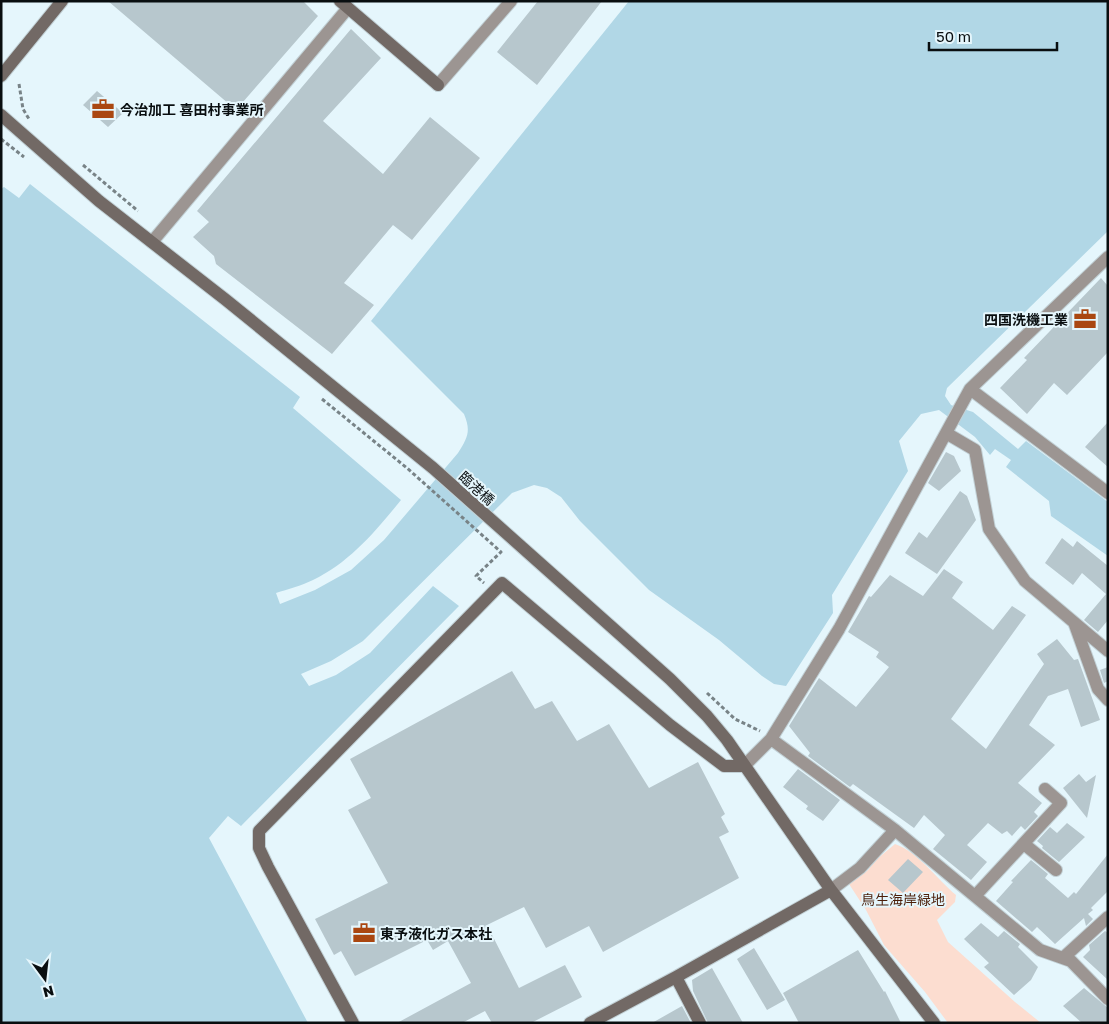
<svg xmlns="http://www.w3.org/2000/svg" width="1109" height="1024" font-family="'Golos Text','Noto Sans JP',sans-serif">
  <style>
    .park { fill: #fcddd0 }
    .water { fill: #b1d7e6 }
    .building { fill: #b7c7cd }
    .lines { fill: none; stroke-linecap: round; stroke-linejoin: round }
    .street-casing { stroke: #c2d1d6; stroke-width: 14 }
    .secondary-casing { stroke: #c2d1d6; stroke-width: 14 }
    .path { stroke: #788387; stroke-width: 3; stroke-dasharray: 4 2.5; stroke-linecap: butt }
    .street { stroke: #9c9592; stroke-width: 12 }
    .secondary { stroke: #726965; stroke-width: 12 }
    .labels { text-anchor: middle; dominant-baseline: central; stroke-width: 4; stroke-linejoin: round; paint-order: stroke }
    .poi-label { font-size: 14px; font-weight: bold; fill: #090e10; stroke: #e5f6fc; text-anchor: start }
    .street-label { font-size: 14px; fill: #090e10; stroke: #e5f6fc }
    .park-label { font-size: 14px; fill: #4c1f0a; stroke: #e5f6fc }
  </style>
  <rect width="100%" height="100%" fill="#e5f6fc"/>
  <path class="park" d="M 895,844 C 918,852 937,879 956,895 L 955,902 L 937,920 L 948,942 L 1015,1002 L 1041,1023 L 948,1023 L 925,992 L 884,945 L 866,910 L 849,884 L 868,870 L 877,859 Z"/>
  <path class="water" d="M 629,1 L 1108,1 L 1108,231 L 947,388 L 945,396 L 951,405 L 973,412 L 1018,449 L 1026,441 L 1108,502 L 1108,556 L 1051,516 L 1049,501 L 1006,467 L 1011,460 L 995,449 L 990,455 L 975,437 L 939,410 L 921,414 L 899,441 L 908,471 L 832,595 L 833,613 L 786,686 L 774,684 L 762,676 L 719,640 L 649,590 L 580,521 L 561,497 L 547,488 L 534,485 L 512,493 L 363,641 L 331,661 L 301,674 L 309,686 L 336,675 L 370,653 L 433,586 L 459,606 L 241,826 L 228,816 L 209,838 L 308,1023 L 1,1023 L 1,189 L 4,187 L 19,198 L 30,184 L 300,397 L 293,408 L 401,500 C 376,531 349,563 313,580 C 301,586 288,589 276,593 L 280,604 L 315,590 L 351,570 L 384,540 L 458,453 C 468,437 471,431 464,414 L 371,321 Z"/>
  <path class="building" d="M 108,1 L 303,1 L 318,16 L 236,110 Z
    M 538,1 L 602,1 L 537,85 L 497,52 Z
    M 351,29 L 381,58 L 323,121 L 383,174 L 430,117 L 480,158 L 412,240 L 393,225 L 344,283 L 374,305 L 332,354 L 216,264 L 214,256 L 193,237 L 209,222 L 197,211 Z
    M 97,91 L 123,113 L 108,127 L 83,105 Z
    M 1101,278 L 1108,286 L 1108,352 L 1067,395 L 1054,383 L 1027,414 L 1000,388 L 1027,360 L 1024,358 Z
    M 1108,422 L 1108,467 L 1085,447 Z
    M 946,452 L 954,456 L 961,471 L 939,491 L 928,483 Z
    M 960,491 L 967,496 L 976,520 L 937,574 L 905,553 L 919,532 L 927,538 Z
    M 1062,538 L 1073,547 L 1077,541 L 1108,566 L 1108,620 L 1098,632 L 1084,620 L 1106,594 L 1082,573 L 1073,585 L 1045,563 Z
    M 944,569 L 963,582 L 952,598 L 993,630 L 1012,606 L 1026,615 L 951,719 L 986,749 L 1044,664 L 1037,654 L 1057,639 L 1074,660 L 1078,659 L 1100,720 L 1081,727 L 1068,689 L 1048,696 L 1029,725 L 1055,745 L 1018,783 L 1042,803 L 1034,812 L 1038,816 L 1025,830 L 1021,826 L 1012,836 L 1007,831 L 1002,834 L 988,823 L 967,845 L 987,862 L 971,880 L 933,849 L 945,835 L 924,815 L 914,828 L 853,784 L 850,787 L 808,756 L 810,753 L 789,726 L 819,678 L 856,707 L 889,667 L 876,657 L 879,652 L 848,632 L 869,596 L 871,597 L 890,575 L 923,596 Z
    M 1108,667 L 1108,681 L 1104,683 L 1100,670 Z
    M 512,671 L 535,709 L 552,701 L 577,741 L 609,724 L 649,788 L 698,762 L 725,814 L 721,817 L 729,832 L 719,837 L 739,878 L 603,952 L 589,926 L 546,948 L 524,907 L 487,925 L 519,988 L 565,965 L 582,997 L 531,1023 L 492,1023 L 485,1011 L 462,1023 L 397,1023 L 471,983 L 448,941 L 433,950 L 427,940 L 355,976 L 341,951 L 334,955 L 315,919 L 388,883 L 348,810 L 371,798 L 350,759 Z
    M 798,769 L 840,800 L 823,821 L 806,809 L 808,806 L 783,787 Z
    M 1079,774 L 1086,782 L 1096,775 L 1087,818 L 1063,788 Z
    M 1067,823 L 1085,837 L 1059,862 L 1042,848 L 1043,846 L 1037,841 L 1050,827 L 1057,833 Z
    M 1108,854 L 1108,891 L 1091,908 L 1093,910 L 1088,914 L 1093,919 L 1086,926 L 1084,918 L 1055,944 L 1037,927 L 1032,932 L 996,901 L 1013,882 L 1011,881 L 1031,860 L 1048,874 L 1045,878 L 1068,898 L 1074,892 L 1076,894 Z
    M 908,859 L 923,872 L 903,893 L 888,880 Z
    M 981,923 L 998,937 L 1004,931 L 1020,944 L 1018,947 L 1038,967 L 1031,980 L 1014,995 L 984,967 L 989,963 L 964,939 Z
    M 1105,931 L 1108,933 L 1108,980 L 1083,957 L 1090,950 L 1089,945 Z
    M 754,948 L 785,1000 L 767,1010 L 737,959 Z
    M 858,950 L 884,992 L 885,991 L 901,1023 L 799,1023 L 783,993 Z
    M 712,968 L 743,1023 L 708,1023 L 693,991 L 692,980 Z
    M 1084,988 L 1108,1008 L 1108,1023 L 1082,1023 L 1063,1006 Z
    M 682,1006 L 691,1023 L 652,1023 Z"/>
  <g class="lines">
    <defs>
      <path id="street" d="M 438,85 L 511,1
        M 152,242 L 348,8
        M 970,389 L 1108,493
        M 946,433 L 975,450 L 989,529 L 1025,581 L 1108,651
        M 1075,625 L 1098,689 L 1108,700
        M 771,739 L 895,830 L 1040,950 L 1071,961 L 1108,999
        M 744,766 L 771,739 L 839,629 L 970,389 L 1108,257
        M 1024,844 L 1056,870
        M 831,890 L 860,868 L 895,830
        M 975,896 L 1061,803 L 1045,789
        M 1063,958 L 1108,917"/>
      <path id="secondary" d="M 340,1 L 438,85
        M 1,76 L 62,1
        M 1,115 L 99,201 L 226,300 L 433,468 L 670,679 L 707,716 L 727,740 L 831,890 L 934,1023
        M 676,977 L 700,1023
        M 353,1023 L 268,867 L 259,848 L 259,831 L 502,583 L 670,725 L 724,766 L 744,766
        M 590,1023 L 676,977 L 831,890"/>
    </defs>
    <use href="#street" class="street-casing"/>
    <use href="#secondary" class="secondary-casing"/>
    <path class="path" d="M 19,84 L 23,109 L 29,119
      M 1,139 L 24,157
      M 83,165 L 138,211
      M 322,399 L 407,468 L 501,552 L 476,576 L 484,583
      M 707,693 L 735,719 L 760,731"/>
    <use href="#street" class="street"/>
    <use href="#secondary" class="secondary"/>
  </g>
  <defs>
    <symbol id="office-bare" viewBox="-9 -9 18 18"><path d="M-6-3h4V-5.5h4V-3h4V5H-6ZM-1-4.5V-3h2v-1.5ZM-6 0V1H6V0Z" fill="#aa4711" stroke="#e5f6fc" stroke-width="2.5" paint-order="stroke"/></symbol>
  </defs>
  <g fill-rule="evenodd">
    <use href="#office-bare" x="87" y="93" width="32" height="32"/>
    <use href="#office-bare" x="1069" y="303" width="32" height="32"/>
    <use href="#office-bare" x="348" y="917" width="32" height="32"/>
  </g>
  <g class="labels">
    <g class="poi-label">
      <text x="120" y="109">今治加工 喜田村事業所</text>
      <text x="1068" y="319" text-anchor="end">四国洗機工業</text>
      <text x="380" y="933">東予液化ガス本社</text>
    </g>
    <g class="street-label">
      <text transform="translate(477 488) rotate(42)">臨港橋</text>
    </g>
    <g class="park-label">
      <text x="903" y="899">鳥生海岸緑地</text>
    </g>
  </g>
  <rect width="1109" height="1024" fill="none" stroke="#090e10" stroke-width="5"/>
  <g transform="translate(45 979) rotate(165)" stroke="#e5f6fc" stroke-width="4" paint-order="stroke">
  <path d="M0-4L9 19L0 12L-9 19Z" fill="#090e10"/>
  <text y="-8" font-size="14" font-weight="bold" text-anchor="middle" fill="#090e10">N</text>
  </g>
  <path d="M929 42v8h128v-8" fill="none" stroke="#090e10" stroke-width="2.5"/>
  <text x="936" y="42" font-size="15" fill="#090e10" stroke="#e5f6fc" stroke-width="4" paint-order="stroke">50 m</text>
</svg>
